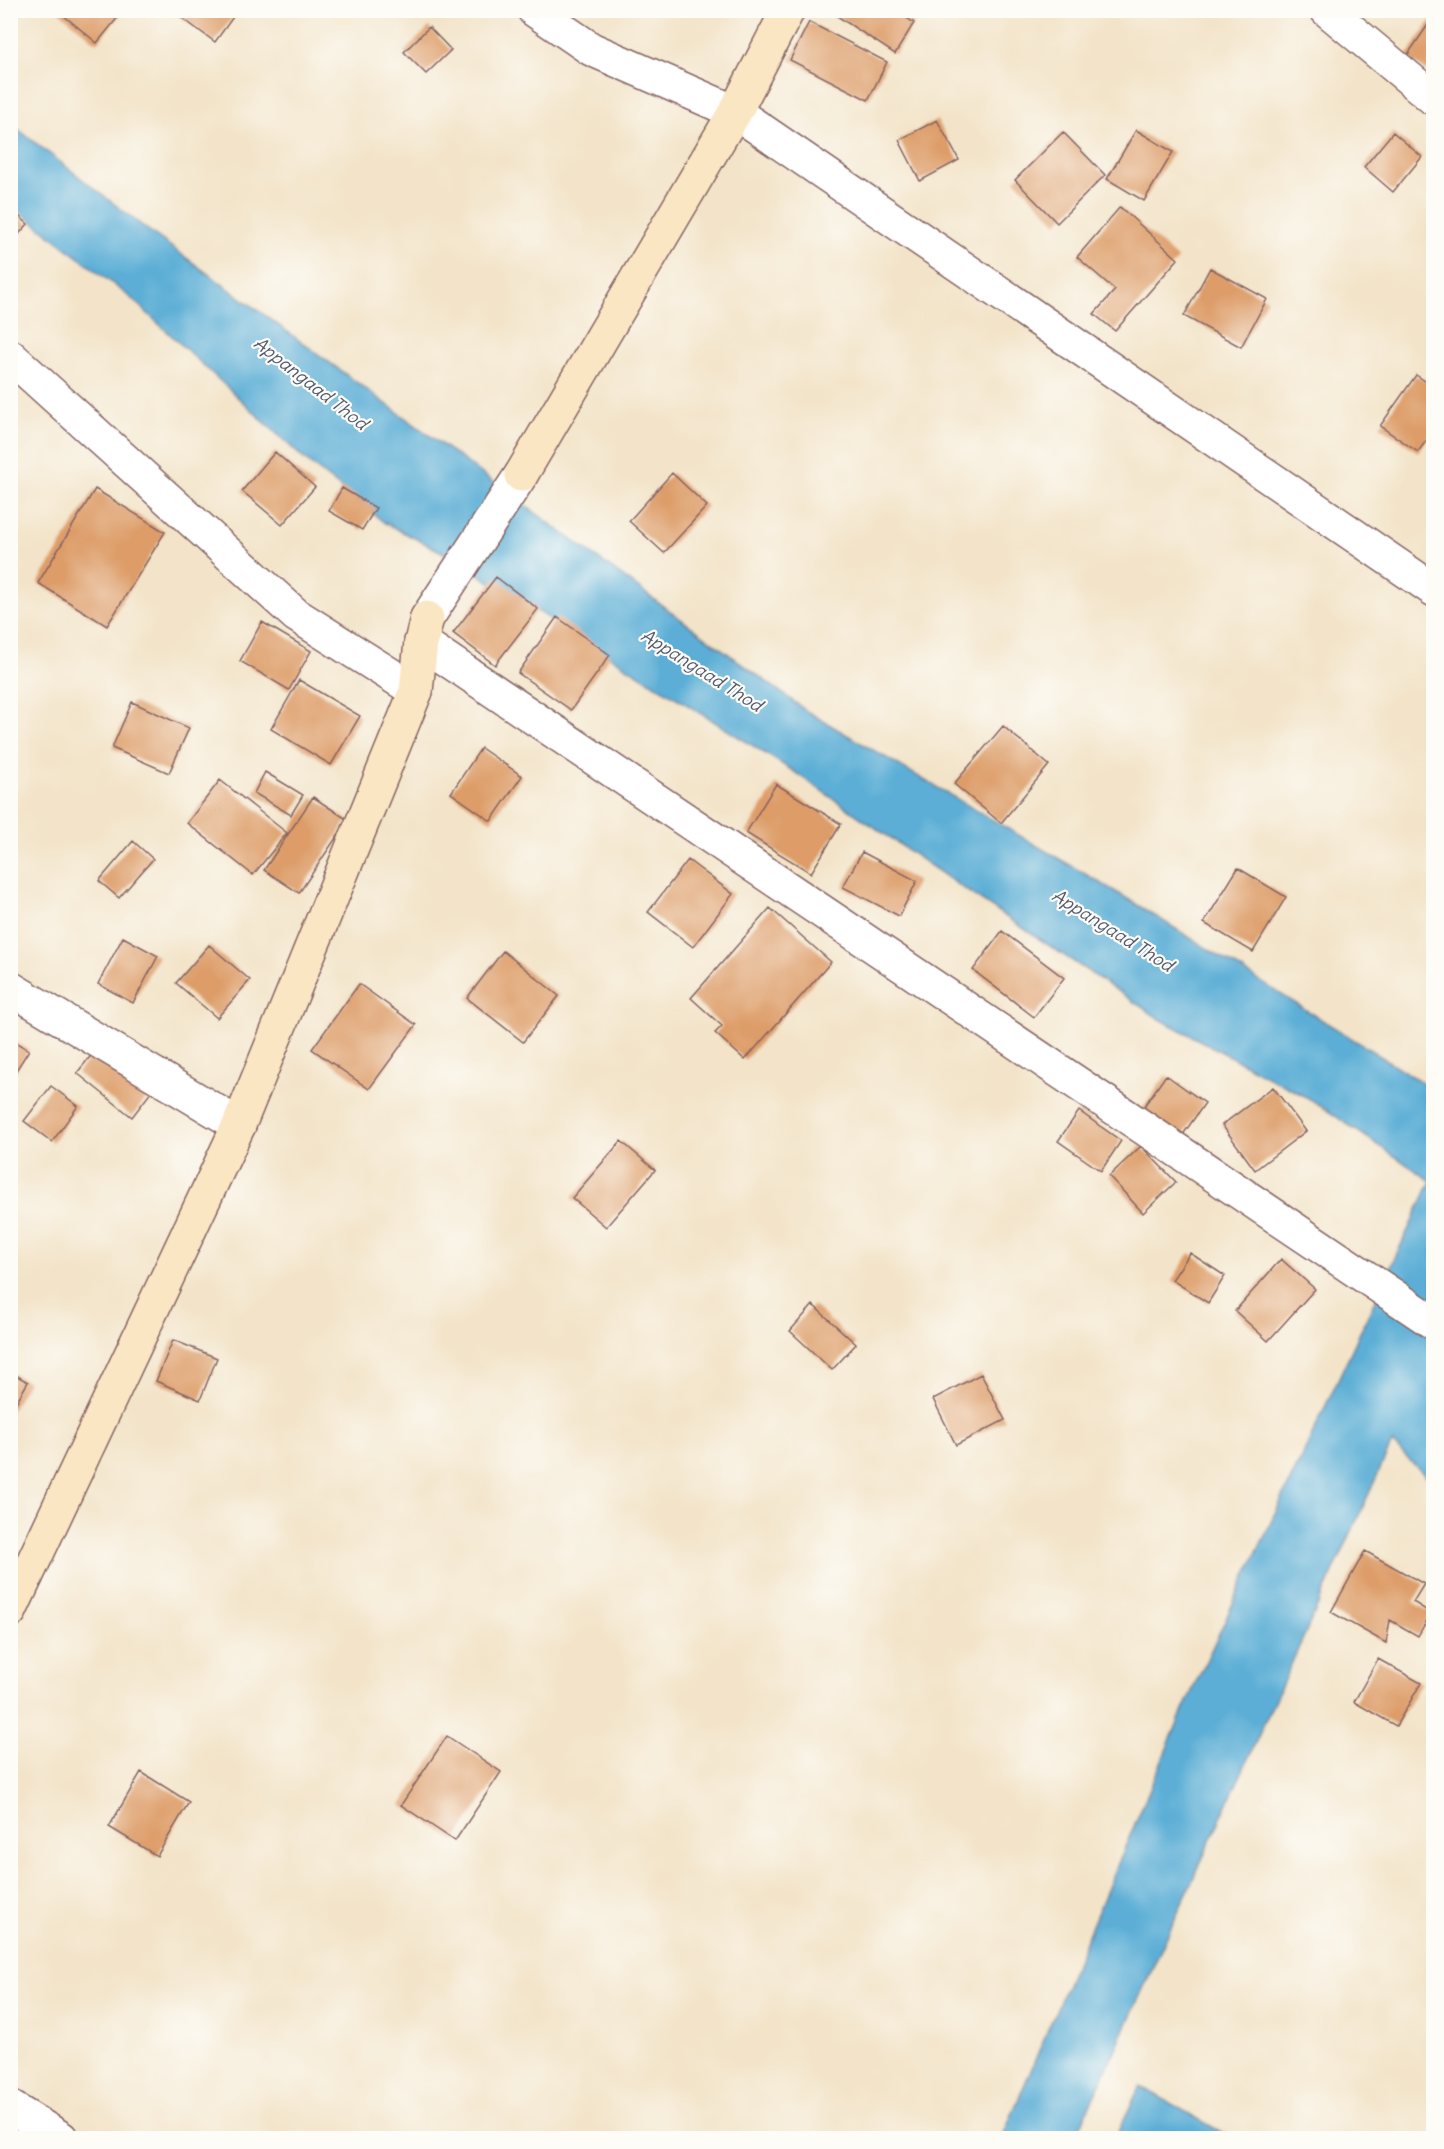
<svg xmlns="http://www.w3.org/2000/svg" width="1444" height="2149" font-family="Delius,sans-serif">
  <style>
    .water { fill: #5baed6; stroke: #526680; stroke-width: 1.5 }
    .building { fill: #dd9c67 }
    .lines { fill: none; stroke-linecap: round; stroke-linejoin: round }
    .street-casing { stroke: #856462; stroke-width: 36 }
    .secondary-casing { stroke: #856462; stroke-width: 36 }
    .street { stroke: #fff; stroke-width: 33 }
    .secondary { stroke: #fbe6c4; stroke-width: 33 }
    .labels { text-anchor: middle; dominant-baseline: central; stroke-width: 4.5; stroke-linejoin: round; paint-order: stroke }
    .water-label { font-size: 18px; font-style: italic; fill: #51586f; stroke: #fdfcf7 }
  </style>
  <rect width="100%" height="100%" fill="#fdfcf7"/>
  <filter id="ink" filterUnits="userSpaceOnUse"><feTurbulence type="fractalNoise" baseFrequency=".0167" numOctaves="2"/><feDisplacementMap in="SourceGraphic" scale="12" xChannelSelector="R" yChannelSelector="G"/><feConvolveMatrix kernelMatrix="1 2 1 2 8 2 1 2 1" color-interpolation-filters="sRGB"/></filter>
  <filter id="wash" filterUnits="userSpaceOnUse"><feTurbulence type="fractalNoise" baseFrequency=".008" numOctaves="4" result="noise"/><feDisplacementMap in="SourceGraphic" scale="24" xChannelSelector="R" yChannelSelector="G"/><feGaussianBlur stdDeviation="1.35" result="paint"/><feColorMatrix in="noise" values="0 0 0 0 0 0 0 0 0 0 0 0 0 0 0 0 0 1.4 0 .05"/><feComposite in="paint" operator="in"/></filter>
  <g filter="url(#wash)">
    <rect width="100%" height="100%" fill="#f3e4c9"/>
    <path class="water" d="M 10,123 L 144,227 L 808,712 L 1123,896 L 1433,1089 L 1433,1483 L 1392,1443 L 1075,2138 L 1002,2138 L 1184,1708 L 1431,1181 L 1310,1099 L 1160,1019 L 973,895 L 790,769 L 446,554 L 385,523 L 303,458 L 131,298 L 11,205 Z
      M 1140,2086 L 1232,2138 L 1115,2138 Z"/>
    <g id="blocks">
      <path class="building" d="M 57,10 L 124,10 L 97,43 Z
        M 171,10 L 238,10 L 215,42 Z
        M 841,10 L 895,10 L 914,23 L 895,54 L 837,16 Z
        M 1434,16 L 1434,76 L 1406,57 Z
        M 809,22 L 887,62 L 868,100 L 790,60 Z
        M 429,27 L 451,50 L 426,74 L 404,52 Z
        M 937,120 L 959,160 L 920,181 L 899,140 Z
        M 1136,130 L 1173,152 L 1144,201 L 1107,179 Z
        M 1063,132 L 1105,175 L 1057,223 L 1015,180 Z
        M 1393,132 L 1422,157 L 1393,192 L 1364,167 Z
        M 1120,207 L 1178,259 L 1115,331 L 1094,314 L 1115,290 L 1077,257 Z
        M 10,208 L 28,224 L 10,244 Z
        M 1210,268 L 1267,299 L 1241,347 L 1184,316 Z
        M 1416,375 L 1434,387 L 1434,430 L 1418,452 L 1380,426 Z
        M 275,452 L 315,487 L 282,525 L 242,491 Z
        M 672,473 L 707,506 L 664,553 L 629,521 Z
        M 342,488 L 376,508 L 362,530 L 329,511 Z
        M 95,489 L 165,532 L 107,626 L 38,583 Z
        M 496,577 L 538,609 L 495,665 L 453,633 Z
        M 557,617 L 610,655 L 571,710 L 518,673 Z
        M 262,622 L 311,651 L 289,690 L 240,661 Z
        M 299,680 L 360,716 L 331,765 L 271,729 Z
        M 132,702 L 189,728 L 169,773 L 112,748 Z
        M 1003,726 L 1049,765 L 1001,823 L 954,784 Z
        M 481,748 L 522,776 L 491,821 L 451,793 Z
        M 265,772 L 303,795 L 291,815 L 254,793 Z
        M 220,780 L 287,833 L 253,875 L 187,823 Z
        M 776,784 L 841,824 L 811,873 L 746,833 Z
        M 313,797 L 348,820 L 299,893 L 264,870 Z
        M 133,841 L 153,859 L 119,898 L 99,881 Z
        M 862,852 L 917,881 L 899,916 L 843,887 Z
        M 688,860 L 733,894 L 693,947 L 648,912 Z
        M 1238,868 L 1286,897 L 1253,952 L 1204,923 Z
        M 770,908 L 831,962 L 745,1060 L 715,1033 L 722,1026 L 691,998 Z
        M 1002,931 L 1064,978 L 1034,1017 L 973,970 Z
        M 123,937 L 158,956 L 133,1003 L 98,984 Z
        M 209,945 L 250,980 L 217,1018 L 176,983 Z
        M 503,951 L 559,996 L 523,1042 L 467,998 Z
        M 359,984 L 416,1025 L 369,1089 L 312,1049 Z
        M 10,1039 L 29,1050 L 10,1080 Z
        M 97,1048 L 152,1091 L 132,1117 L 77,1073 Z
        M 1166,1075 L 1205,1103 L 1180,1139 L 1140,1112 Z
        M 51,1086 L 78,1106 L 52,1142 L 24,1121 Z
        M 1273,1087 L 1306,1131 L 1255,1170 L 1222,1125 Z
        M 1079,1111 L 1121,1141 L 1101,1171 L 1058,1141 Z
        M 621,1141 L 655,1170 L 606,1227 L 572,1198 Z
        M 1141,1146 L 1176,1182 L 1143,1213 L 1109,1176 Z
        M 1190,1253 L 1225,1276 L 1208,1303 L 1172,1280 Z
        M 1281,1259 L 1315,1289 L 1268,1341 L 1235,1311 Z
        M 813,1305 L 856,1344 L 832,1370 L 790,1331 Z
        M 173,1340 L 217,1358 L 200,1400 L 156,1381 Z
        M 10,1372 L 28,1382 L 10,1413 Z
        M 981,1374 L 1005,1420 L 956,1445 L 933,1399 Z
        M 1365,1551 L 1424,1584 L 1413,1602 L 1431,1613 L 1418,1636 L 1390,1620 L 1386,1643 L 1331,1612 Z
        M 1378,1659 L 1421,1683 L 1396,1726 L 1354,1702 Z
        M 447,1736 L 501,1772 L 455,1841 L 401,1805 Z
        M 141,1772 L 189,1802 L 157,1856 L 109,1827 Z"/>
    </g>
  </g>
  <g filter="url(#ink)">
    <use href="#blocks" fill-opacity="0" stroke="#856462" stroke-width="1.5"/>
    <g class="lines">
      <defs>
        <path id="street" d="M 534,10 L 591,49 L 735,112 L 1434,590
          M 1327,10 L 1434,99
          M 10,356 L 296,615 L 416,691
          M 427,618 L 521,475
          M 421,642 L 1434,1323
          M 10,988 L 239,1125
          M 10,2107 L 61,2138"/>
        <path id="secondary" d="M 521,475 L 735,112 L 788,10
          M 10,1611 L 239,1125 L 416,691 L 421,642 L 427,618"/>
      </defs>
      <use href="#street" class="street-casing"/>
      <use href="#secondary" class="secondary-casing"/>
      <use href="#street" class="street"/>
      <use href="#secondary" class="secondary"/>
    </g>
  </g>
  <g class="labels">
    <g class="water-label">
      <text transform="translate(311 383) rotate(38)">Appangaad Thod</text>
      <text transform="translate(702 670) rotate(32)">Appangaad Thod</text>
      <text transform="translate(1113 930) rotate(32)">Appangaad Thod</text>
    </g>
  </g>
  <rect width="1444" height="2149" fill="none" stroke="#fdfcf7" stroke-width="36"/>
</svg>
